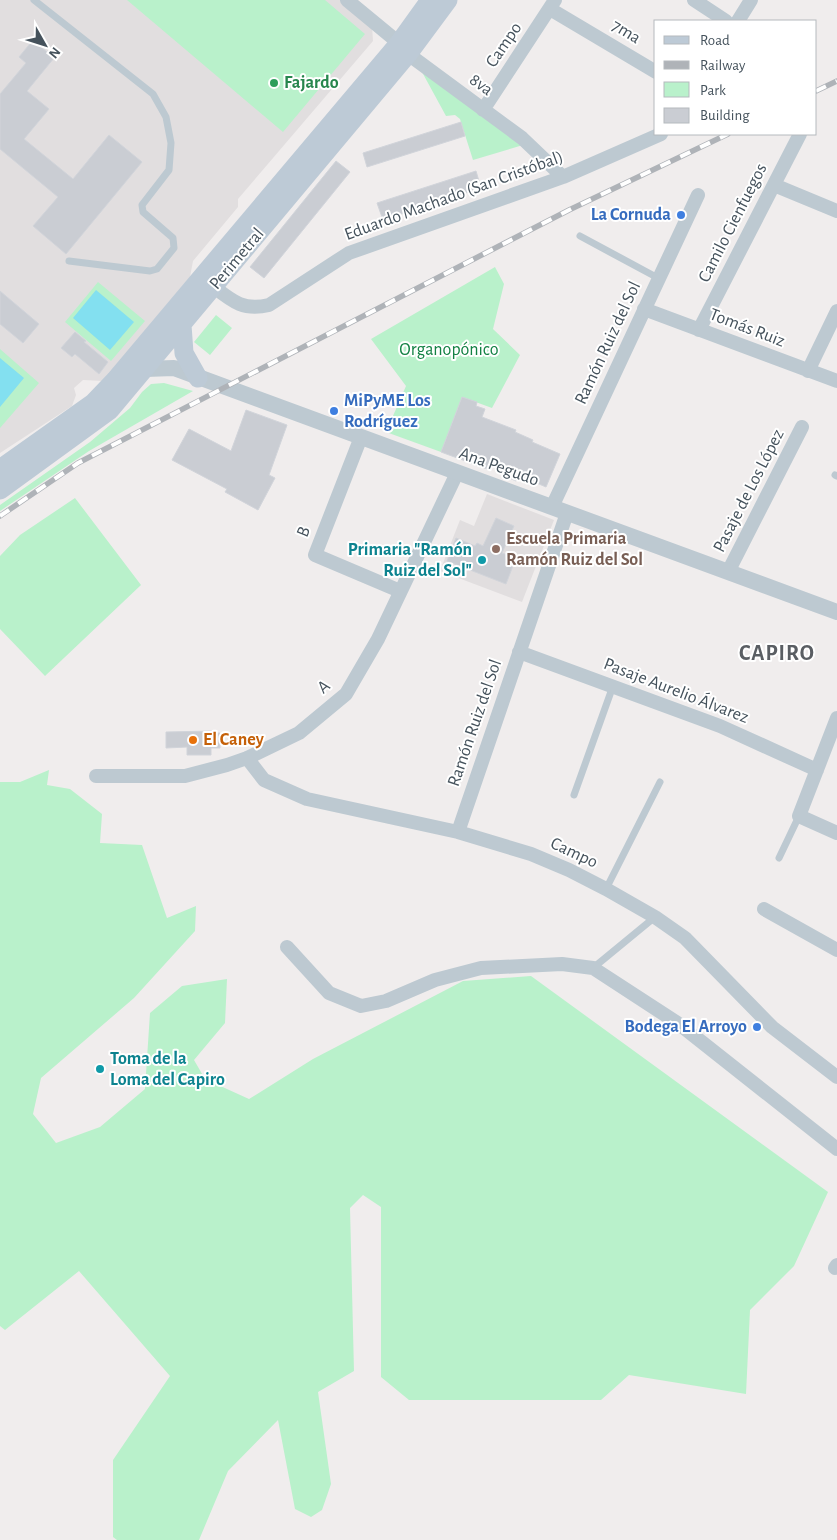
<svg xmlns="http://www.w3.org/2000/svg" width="837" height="1540" font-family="'Alegreya Sans',sans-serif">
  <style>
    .education { fill: #e1dedf }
    .green { fill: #b9f1cb }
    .water { fill: #83e0f0 }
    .building { fill: #cacdd3; stroke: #d1d4da }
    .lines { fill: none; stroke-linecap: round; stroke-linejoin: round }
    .service { stroke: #bdc9d1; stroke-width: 7 }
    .minor { stroke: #bdc9d1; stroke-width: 14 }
    .tertiary { stroke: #bdc9d1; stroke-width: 16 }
    .secondary { stroke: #bdcad6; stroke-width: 19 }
    .rail-casing { stroke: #afb3b8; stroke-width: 5.5 }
    .rail { stroke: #fff; stroke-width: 4; stroke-dasharray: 11; stroke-linecap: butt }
    .leisure-dot { fill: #2e9e5b; stroke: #fff; stroke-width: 2 }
    .shop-dot { fill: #3f7fe0; stroke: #fff; stroke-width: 2 }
    .education-dot { fill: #8d6e63; stroke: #fff; stroke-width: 2 }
    .culture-dot { fill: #0f9aa8; stroke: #fff; stroke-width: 2 }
    .food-dot { fill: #e8710a; stroke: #fff; stroke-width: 2 }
    .labels { text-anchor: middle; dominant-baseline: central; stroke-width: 4; stroke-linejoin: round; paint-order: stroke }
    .street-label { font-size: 18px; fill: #45525c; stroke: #fff }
    .leisure-label { font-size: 18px; font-weight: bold; fill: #27864d; stroke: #fff; text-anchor: start }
    .shop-label { font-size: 18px; font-weight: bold; fill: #366cbe; stroke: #fff; text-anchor: end }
    .park-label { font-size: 18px; fill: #128143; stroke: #fff }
    .education-label { font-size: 18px; font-weight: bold; fill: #785e54; stroke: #fff; text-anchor: start }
    .culture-label { font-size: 18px; font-weight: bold; fill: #0d838f; stroke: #fff; text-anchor: end }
    .food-label { font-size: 18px; font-weight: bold; fill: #c56008; stroke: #fff; text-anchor: start }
    .district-label { font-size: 22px; font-weight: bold; letter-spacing: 1px; fill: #5a5e63; stroke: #fff }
  </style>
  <rect width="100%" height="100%" fill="#f0eded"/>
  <path class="education" d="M 0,0 L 341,0 L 372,26 L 373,41 L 238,199 L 238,207 L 193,261 L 190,277 L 103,381 L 83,380 L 74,388 L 76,395 L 72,406 L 0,453 Z
    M 487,494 L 554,520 L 522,602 L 440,571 L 460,520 L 474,526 Z"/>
  <path class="green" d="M 127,0 L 325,0 L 365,34 L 283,132 Z
    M 422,72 L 523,145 L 473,160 L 460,119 L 455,115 L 446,116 Z
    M 495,267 L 504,284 L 493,329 L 520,355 L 492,408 L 462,397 L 441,452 L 386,432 L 406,386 L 371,339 Z
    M 98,282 L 145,321 L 111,361 L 65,322 Z
    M 216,315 L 232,328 L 210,355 L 194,342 Z
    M 0,349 L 39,383 L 0,428 Z
    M 164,383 L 193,391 L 89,451 L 0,511 L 0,505 L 90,442 L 130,408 L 142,392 L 151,384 Z
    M 75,498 L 141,585 L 45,676 L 0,629 L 0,556 L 20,535 Z
    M 49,770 L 47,785 L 70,789 L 102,814 L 100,843 L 142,845 L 167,918 L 196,906 L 195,931 L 134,998 L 41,1078 L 33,1114 L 56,1143 L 100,1127 L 145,1089 L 150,1013 L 182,986 L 227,979 L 225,1023 L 194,1060 L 205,1079 L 249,1099 L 313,1059 L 463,981 L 531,976 L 828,1192 L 794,1266 L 750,1310 L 746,1394 L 629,1375 L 601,1400 L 409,1400 L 381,1377 L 381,1207 L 363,1195 L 350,1208 L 354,1371 L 318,1392 L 331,1484 L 322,1510 L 311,1517 L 295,1509 L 278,1420 L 228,1471 L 199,1540 L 117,1540 L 113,1537 L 113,1460 L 170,1376 L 79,1271 L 5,1330 L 0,1326 L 0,782 L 20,782 Z"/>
  <path class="water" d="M 96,290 L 134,322 L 110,350 L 73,318 Z
    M 0,358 L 24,378 L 0,407 Z"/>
  <path class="building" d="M 33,40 L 54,58 L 27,91 L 49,109 L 24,139 L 73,179 L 109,135 L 142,162 L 66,254 L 33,226 L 58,197 L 0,149 L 0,94 L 26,63 L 19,57 Z
    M 461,122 L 465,136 L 367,167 L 363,153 Z
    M 336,161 L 350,172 L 264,278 L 250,267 Z
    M 476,171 L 481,188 L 383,220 L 377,203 Z
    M 0,291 L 39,324 L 23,343 L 0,324 Z
    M 75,332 L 86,341 L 84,342 L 108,362 L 99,374 L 75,354 L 72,357 L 61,348 Z
    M 462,397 L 477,402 L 476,406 L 485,409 L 482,417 L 516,430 L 515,432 L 533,440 L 532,442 L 560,454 L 546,487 L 518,475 L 516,481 L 505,476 L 509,467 L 491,460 L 487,469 L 441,452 Z
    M 246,410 L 287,425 L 269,475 L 275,478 L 258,510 L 225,492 L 227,489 L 172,460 L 189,429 L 231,451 Z
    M 496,518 L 514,526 L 502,553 L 516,558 L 506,584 L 447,561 L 456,538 L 475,546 L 477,543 L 483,546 Z
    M 214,731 L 214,733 L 220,733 L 220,748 L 211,748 L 211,755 L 187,755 L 187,747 L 166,748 L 166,732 Z"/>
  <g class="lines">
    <path class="service" d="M 34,0 L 153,94 L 166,117 L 171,143 L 169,170 L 142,205 L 143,212 L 173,238 L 174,248 L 157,269 L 150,271 L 69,261
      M 580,236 L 658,278
      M 835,475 L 837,476
      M 574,795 L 613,686
      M 779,858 L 799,816
      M 606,889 L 660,782
      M 593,968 L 655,917"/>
    <path class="minor" d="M 347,0 L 399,43 L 408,54 L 522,138 L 563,177
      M 694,0 L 726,21
      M 550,9 L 656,72
      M 738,21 L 751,0
      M 483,110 L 555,0
      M 774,185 L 837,211
      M 214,287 C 233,302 244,311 269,305 L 349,253 L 563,177 L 661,134
      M 644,309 L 837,381
      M 699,330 L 800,134
      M 808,371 L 837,311
      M 361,437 L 315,555 L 400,591
      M 552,507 L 698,195
      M 728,572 L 802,427
      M 519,652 L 720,726 L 817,770
      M 837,718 L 799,816 L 837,833
      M 247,758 L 264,780 L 307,799 L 458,832 L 531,854 L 569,870 L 606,889 L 655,917 L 685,938 L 772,1027 L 837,1077
      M 96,776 L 185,776 L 227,765 L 247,758 L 299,733 L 346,694 L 378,639 L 457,473
      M 458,832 L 567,513
      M 764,909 L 837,950
      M 287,947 L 329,993 L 361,1006 L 386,1001 L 435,980 L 481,968 L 562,964 L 593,968 L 679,1024 L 837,1149
      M 835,1268 L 837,1265"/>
    <path class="tertiary" d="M 145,369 L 174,368 L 837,612"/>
    <path class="secondary" d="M 182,325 L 184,353 L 198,378
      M 0,469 L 93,403 L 115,380 L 399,43 L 430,0
      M 0,490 L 110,410 L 408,54 L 448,0"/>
    <defs>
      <path id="rail" d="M 816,91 L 837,81
        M 0,516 L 78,463 L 569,210 L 728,134"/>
    </defs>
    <use href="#rail" class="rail-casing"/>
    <use href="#rail" class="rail"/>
  </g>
  <circle class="leisure-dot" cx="274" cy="83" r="5"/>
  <g class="shop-dot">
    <circle cx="681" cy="215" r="5"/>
    <circle cx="334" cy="411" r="5"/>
    <circle cx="757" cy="1027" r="5"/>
  </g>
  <circle class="education-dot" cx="496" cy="549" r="5"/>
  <g class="culture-dot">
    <circle cx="482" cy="560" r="5"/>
    <circle cx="100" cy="1069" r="5"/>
  </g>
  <circle class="food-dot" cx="193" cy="740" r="5"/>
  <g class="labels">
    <g class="street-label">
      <text transform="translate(626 32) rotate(31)">7ma</text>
      <text transform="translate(504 45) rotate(-56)">Campo</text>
      <text transform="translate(481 85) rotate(36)">8va</text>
      <text transform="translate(454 196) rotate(-20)">Eduardo Machado (San Cristóbal)</text>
      <text transform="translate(733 223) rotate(-63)">Camilo Cienfuegos</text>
      <text transform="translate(237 259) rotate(-50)">Perimetral</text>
      <text transform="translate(747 328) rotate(21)">Tomás Ruiz</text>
      <text transform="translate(608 343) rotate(-65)">Ramón Ruiz del Sol</text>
      <text transform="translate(499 467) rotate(20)">Ana Pegudo</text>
      <text transform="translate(749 491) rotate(-63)">Pasaje de Los López</text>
      <text transform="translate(304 532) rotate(-68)">B</text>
      <text transform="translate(324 687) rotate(-41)">A</text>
      <text transform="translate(676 691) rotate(21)">Pasaje Aurelio Álvarez</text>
      <text transform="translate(475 723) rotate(-71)">Ramón Ruiz del Sol</text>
      <text transform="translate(574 853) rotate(25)">Campo</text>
    </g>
    <g class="leisure-label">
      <text x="284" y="83">Fajardo</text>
    </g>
    <g class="shop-label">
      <text x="671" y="215">La Cornuda</text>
      <text x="344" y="401" text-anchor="start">MiPyME Los<tspan x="344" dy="21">Rodríguez</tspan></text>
      <text x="747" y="1027">Bodega El Arroyo</text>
    </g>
    <g class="park-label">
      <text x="449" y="350">Organopónico</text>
    </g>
    <g class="education-label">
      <text x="506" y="539">Escuela Primaria<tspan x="506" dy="21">Ramón Ruiz del Sol</tspan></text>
    </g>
    <g class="culture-label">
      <text x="472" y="550">Primaria "Ramón<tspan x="472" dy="21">Ruiz del Sol"</tspan></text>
      <text x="110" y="1059" text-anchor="start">Toma de la<tspan x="110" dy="21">Loma del Capiro</tspan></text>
    </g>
    <g class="food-label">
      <text x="203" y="740">El Caney</text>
    </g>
    <g class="district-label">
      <text x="777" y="653">CAPIRO</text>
    </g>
  </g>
  <rect x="654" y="20" width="162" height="115" fill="#ffffff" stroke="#b5babe"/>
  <rect x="664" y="36" width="25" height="8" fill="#bdcad6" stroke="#b5babe"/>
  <text x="700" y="45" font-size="15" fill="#45525c">Road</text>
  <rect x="664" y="61" width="25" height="8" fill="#afb3b8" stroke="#b5babe"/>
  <text x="700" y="70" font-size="15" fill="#45525c">Railway</text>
  <rect x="664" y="82" width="25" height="15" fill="#b9f1cb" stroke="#b5babe"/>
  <text x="700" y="95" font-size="15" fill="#45525c">Park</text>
  <rect x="664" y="108" width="25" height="15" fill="#cacdd3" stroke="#b5babe"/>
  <text x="700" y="120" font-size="15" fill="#45525c">Building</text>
  <g transform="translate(45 45) rotate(129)" stroke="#ffffff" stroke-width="4" paint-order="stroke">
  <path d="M0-4L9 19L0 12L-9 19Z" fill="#45525c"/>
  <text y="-8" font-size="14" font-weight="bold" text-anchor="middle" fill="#45525c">N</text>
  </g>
</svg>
